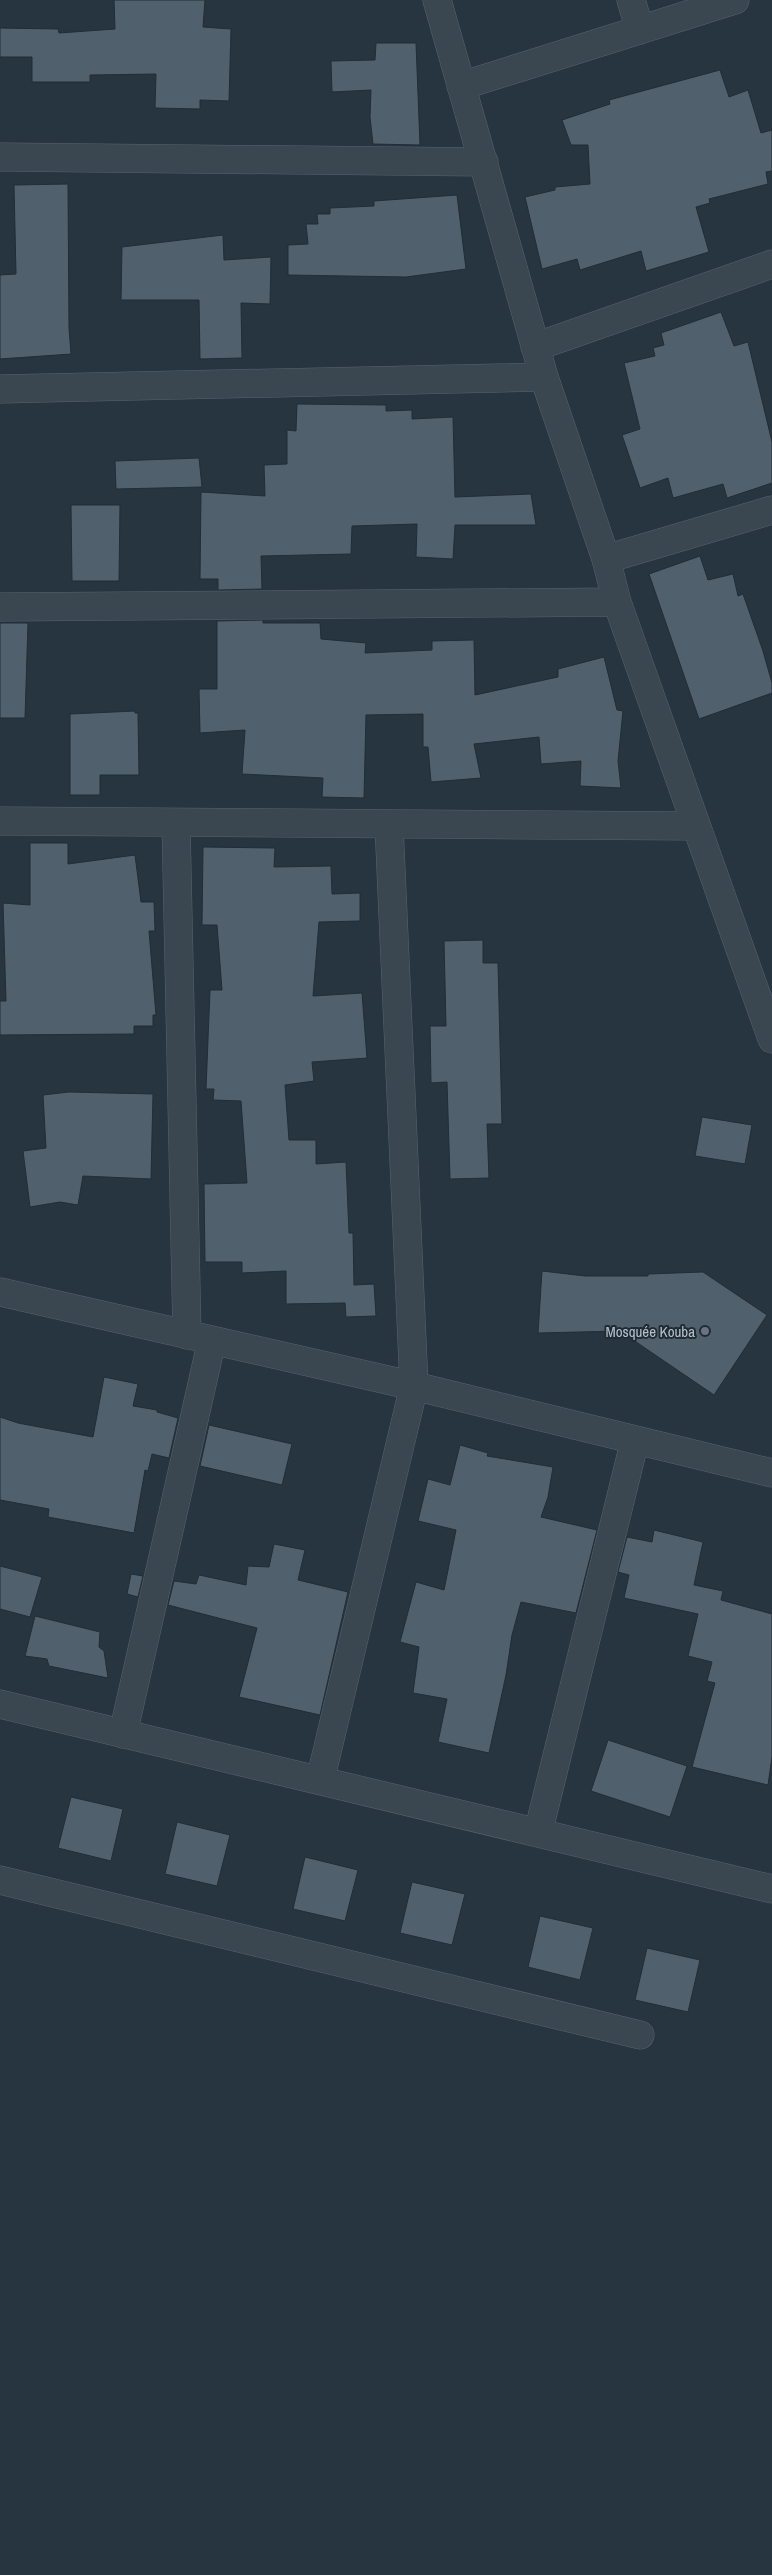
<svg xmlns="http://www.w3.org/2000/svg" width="772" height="2575" font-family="'Archivo Narrow',sans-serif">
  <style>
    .building { fill: #51606d; stroke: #212d37 }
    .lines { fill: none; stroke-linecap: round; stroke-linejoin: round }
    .minor-casing { stroke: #58646d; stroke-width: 29 }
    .minor { stroke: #3a4650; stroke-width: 28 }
    .worship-dot { fill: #6b7280; stroke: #1f2b35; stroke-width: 2 }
    .labels { text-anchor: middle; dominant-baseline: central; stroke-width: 4; stroke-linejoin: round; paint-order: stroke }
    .poi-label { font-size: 15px; fill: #b7c1ca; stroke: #1f2b35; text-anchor: end }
  </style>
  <rect width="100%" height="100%" fill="#263540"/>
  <path class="building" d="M 114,0 L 205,0 L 203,27 L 231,29 L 229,101 L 200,100 L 200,109 L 155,108 L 156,74 L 90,75 L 90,82 L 32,82 L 32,57 L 0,57 L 0,28 L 58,29 L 59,33 L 115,29 Z
    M 376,43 L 416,43 L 420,145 L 373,144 L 370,117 L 371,90 L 332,92 L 331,61 L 375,60 Z
    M 720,70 L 729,97 L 748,90 L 761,133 L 772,130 L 772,171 L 766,172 L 768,184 L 709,199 L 710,203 L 696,207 L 709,252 L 646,271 L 641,251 L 580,270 L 577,259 L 542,269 L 525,197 L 555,190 L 555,187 L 590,184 L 588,145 L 571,145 L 562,120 L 610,104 L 609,100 Z
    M 68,184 L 69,328 L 71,354 L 0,359 L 0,275 L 16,274 L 14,185 Z
    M 457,195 L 466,269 L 406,277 L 288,275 L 288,245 L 308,244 L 306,224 L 318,224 L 317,214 L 330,214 L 330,208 L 374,206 L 374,201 Z
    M 223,235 L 224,260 L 271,257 L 270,304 L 241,303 L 242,358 L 200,359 L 199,300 L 121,300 L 122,247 Z
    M 721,312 L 734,346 L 748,342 L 772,442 L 772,483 L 727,498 L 723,484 L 673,498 L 668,478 L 640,488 L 622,435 L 640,429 L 624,363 L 655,356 L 653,348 L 664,345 L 661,333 Z
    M 297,404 L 386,405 L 386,411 L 412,410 L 412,419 L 453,417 L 455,497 L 531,494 L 536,525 L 455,525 L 453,559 L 416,557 L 417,524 L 352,526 L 351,554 L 261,556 L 262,589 L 218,590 L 218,579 L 200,579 L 201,492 L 265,496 L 264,465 L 287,464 L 287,430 L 296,431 Z
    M 199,458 L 202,487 L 116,489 L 115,461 Z
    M 71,505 L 120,505 L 119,581 L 72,581 Z
    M 700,556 L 708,580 L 733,574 L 738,596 L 743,594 L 763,651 L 772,683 L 772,693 L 699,719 L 649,574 Z
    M 263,620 L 263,623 L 320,623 L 321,639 L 366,643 L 365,653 L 432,650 L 432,641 L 474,640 L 475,695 L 558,677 L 558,669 L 604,657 L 617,710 L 623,711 L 618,761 L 621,788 L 580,786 L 581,761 L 541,764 L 539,737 L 474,744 L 481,778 L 431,782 L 428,747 L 423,747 L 423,714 L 366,715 L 364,798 L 322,797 L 323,778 L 242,774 L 245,730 L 200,733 L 199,689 L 217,689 L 217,621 Z
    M 0,623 L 28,623 L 25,718 L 0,718 Z
    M 135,711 L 135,713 L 138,713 L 139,775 L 100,775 L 100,795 L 70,795 L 70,714 Z
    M 30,843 L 68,843 L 68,864 L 135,855 L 141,902 L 154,902 L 155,931 L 149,931 L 156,1015 L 153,1015 L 153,1026 L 134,1026 L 134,1034 L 0,1035 L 0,1001 L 6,1001 L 3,903 L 30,905 Z
    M 203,847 L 275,848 L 274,867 L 331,866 L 332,894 L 360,893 L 360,921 L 319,922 L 313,996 L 362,993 L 367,1058 L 312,1062 L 314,1081 L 285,1085 L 289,1140 L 316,1140 L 316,1164 L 346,1162 L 349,1233 L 353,1233 L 354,1285 L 374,1284 L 376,1316 L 346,1317 L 345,1303 L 286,1304 L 286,1271 L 242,1273 L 242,1262 L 205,1262 L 204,1184 L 247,1183 L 241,1101 L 213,1100 L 214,1089 L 206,1089 L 210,990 L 222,990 L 217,925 L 202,925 Z
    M 483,940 L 483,963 L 498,963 L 502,1124 L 487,1124 L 489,1178 L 450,1179 L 447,1082 L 431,1083 L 430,1026 L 446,1026 L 444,941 Z
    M 69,1092 L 153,1094 L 151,1179 L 83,1176 L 78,1205 L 60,1202 L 30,1207 L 23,1151 L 46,1148 L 43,1095 Z
    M 702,1117 L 752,1125 L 745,1164 L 695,1156 Z
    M 542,1271 L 585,1276 L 648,1276 L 648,1274 L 703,1272 L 767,1315 L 714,1395 L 620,1331 L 538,1333 Z
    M 104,1377 L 138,1384 L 133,1406 L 157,1410 L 157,1412 L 178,1418 L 169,1458 L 152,1454 L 148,1471 L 145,1470 L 134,1533 L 48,1517 L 49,1509 L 0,1500 L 0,1417 L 18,1423 L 93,1437 Z
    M 209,1425 L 292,1444 L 282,1485 L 200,1466 Z
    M 460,1445 L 488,1453 L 487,1456 L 553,1467 L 548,1497 L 541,1517 L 597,1530 L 576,1613 L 521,1602 L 512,1635 L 506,1675 L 489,1753 L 438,1742 L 447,1699 L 413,1693 L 419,1647 L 400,1642 L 416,1582 L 444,1590 L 456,1530 L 418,1521 L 428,1479 L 450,1485 Z
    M 654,1530 L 703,1542 L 694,1585 L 723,1591 L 721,1600 L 772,1614 L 772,1757 L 768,1785 L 692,1767 L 715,1683 L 707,1681 L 712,1662 L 688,1656 L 698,1614 L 624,1598 L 629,1575 L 618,1572 L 627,1537 L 652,1542 Z
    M 274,1544 L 305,1550 L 298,1580 L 348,1592 L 320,1715 L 239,1697 L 257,1628 L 168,1605 L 174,1581 L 196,1584 L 199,1575 L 246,1585 L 248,1566 L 269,1567 Z
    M 0,1566 L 42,1577 L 30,1617 L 0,1609 Z
    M 131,1574 L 143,1576 L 138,1597 L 127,1594 Z
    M 35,1616 L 100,1632 L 99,1647 L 104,1651 L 108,1678 L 49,1666 L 47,1659 L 25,1656 Z
    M 608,1740 L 687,1766 L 670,1817 L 591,1791 Z
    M 71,1797 L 123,1809 L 111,1861 L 58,1848 Z
    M 177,1822 L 230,1835 L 217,1886 L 165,1874 Z
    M 305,1857 L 358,1870 L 345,1921 L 293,1909 Z
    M 412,1882 L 465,1894 L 452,1945 L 400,1933 Z
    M 540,1916 L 593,1928 L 580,1980 L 528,1967 Z
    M 647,1948 L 700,1960 L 688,2012 L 635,2000 Z"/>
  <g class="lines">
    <defs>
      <path id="minor" d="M 437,0 L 544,377 L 606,559 L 617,602 L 772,1039
        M 631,0 L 640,30
        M 461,86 L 735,0
        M 0,157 L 484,162
        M 535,347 L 772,264
        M 0,389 L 544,377
        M 606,559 L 772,510
        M 0,607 L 617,602
        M 0,821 L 696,826
        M 176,823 L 187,1335
        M 0,1292 L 414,1386 L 772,1473
        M 0,1704 L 772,1889
        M 123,1734 L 212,1340
        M 320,1781 L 414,1386 L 389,825
        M 538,1833 L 635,1440
        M 0,1880 L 640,2035"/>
    </defs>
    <use href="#minor" class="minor-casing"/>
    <use href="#minor" class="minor"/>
  </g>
  <circle class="worship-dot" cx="705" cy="1331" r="5"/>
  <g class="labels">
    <g class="poi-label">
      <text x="695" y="1331">Mosquée Kouba</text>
    </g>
  </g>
</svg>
